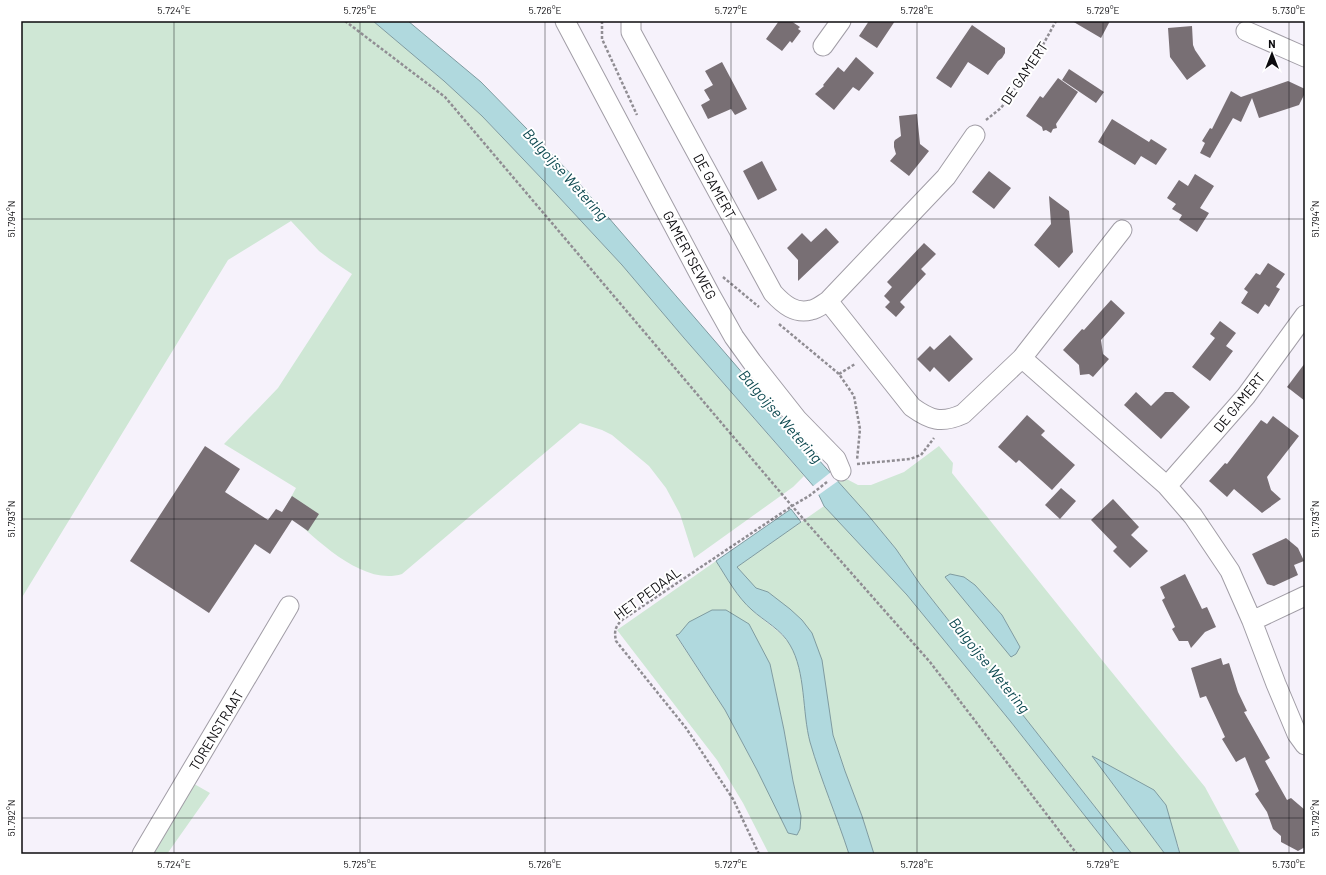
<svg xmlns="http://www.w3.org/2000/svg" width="1326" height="875" font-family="Barlow,sans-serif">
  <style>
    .green { fill: #cfe7d5; fill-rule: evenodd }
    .water { fill: #b0d9de; stroke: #7f9ba0 }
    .pier { fill: #f6f2fb }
    .building { fill: #786f74 }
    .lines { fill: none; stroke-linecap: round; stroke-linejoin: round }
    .street-casing { stroke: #a19da6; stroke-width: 21 }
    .path { stroke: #908d93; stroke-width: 2.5; stroke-dasharray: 3 2; stroke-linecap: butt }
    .street { stroke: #fff; stroke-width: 19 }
    .ticks { fill: none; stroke: #0c0b0e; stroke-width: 1; stroke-opacity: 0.45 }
    .labels { text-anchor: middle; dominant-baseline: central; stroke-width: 4; stroke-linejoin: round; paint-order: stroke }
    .street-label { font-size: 14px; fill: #0c0b0e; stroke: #fff }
    .water-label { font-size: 15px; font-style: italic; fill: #0d4950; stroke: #fff }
    .neatline { fill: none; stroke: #0c0b0e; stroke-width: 1.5 }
    .ticks-label { font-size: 10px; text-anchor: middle; fill: #0c0b0e }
  </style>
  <rect width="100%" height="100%" fill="#f6f2fb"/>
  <path class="green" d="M 21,21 L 373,21 L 444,81 L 482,116 L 544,181 L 622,265 L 684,338 L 804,476 L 793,487 L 694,558 L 680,514 L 666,488 L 649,466 L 612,435 L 602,430 L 580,423 L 402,574 C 361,587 312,535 284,510 L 296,488 L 224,444 L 278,388 L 352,274 L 331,260 L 319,251 L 291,221 L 228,260 L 21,599 Z
    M 939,446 L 953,463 L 952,473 L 1106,665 L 1205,787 L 1241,854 L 1180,854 L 1178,844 L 1121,772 L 1093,757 L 1165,854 L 1132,854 L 920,584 L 896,549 L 868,515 L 833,477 L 837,474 L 858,485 L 871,485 L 904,472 ZM 945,577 L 975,585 L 1002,615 L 1020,647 L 1011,656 Z
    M 824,506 L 907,595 L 1011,722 L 1115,854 L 874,854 L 862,816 L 845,771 L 833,735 L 828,703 L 802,620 L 768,592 L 756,589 L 737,567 Z
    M 716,561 C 727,578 737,597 752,610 C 764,622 781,630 790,645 C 806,672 802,712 810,742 C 821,780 837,817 849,854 L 769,854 L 743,803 L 717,760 L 617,630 ZM 679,634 L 770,664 L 784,730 L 793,781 L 801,816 L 757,770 L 725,710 L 676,636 Z
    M 189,781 L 210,793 L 167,854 L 146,854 Z"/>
  <path class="water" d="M 373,21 L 408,21 L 481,82 L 571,174 L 776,412 L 868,515 L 896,549 L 920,584 L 1132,854 L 1115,854 L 1011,722 L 907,595 L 824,506 L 816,489 L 684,338 L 622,265 L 544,181 L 482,116 L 444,81 Z
    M 791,509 L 801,522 L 737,567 L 756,588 L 768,592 L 790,609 L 802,620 L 812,633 L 822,660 L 833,735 L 845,771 L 862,816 L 874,854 L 849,854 C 837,817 821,780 810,742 C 802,712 806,672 790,645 C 782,630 764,621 752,610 C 737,597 727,578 716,561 Z
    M 950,574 L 964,577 L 975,585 L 1002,615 L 1020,647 L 1016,654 L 1011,657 L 945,577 Z
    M 712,610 L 726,610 L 749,624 L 770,664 L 784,730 L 793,781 L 801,816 L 800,829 L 797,835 L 788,833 L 757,770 L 725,710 L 676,635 L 679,634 L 689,622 Z
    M 1092,756 L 1154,790 L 1166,805 L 1180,854 L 1165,854 Z"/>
  <path class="pier" d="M 831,472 L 838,481 L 817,496 L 812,487 Z"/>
  <path class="building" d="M 779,21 L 791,21 L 800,27 L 798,29 L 801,31 L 792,43 L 790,41 L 782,51 L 766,39 Z
    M 869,21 L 895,21 L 877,48 L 859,36 Z
    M 1072,21 L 1110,21 L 1101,38 Z
    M 972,25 L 1005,48 L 1005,53 L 1002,58 L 998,61 L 988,75 L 968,62 L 951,88 L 936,78 Z
    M 1192,26 L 1193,45 L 1195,50 L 1206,66 L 1187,80 L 1170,57 L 1168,28 Z
    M 856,57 L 874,73 L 859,91 L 853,87 L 834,110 L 815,94 L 824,86 L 823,85 L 838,67 L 844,72 Z
    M 722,62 L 747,109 L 735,115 L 731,109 L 708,119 L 701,105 L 710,100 L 704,90 L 713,85 L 705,71 Z
    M 1069,69 L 1104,92 L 1096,103 L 1062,80 Z
    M 1058,78 L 1078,92 L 1056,124 L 1057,128 L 1053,129 L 1051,133 L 1046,130 L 1043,131 L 1042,127 L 1026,116 L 1040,96 L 1043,98 Z
    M 1288,81 L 1305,89 L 1305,93 L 1299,105 L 1259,118 L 1252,98 L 1241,122 L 1233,118 L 1210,158 L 1200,153 L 1205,143 L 1202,141 L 1210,128 L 1212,129 L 1231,91 L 1241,97 Z
    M 917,114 L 920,144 L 929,151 L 909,176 L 890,161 L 896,154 L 894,147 L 894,142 L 895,140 L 901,136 L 899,116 Z
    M 1112,119 L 1149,142 L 1151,139 L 1167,149 L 1156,165 L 1141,156 L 1135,165 L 1098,142 Z
    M 762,161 L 777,190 L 758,200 L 743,171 Z
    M 989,171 L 1011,188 L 994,209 L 972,192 Z
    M 1195,174 L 1214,186 L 1200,208 L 1209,213 L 1197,232 L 1179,220 L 1182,215 L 1172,209 L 1176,204 L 1167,198 L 1179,180 L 1188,186 Z
    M 1049,196 L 1069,211 L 1073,252 L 1059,268 L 1034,245 L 1051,224 Z
    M 826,228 L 839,242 L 798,281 L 798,260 L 787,248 L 802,233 L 811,242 Z
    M 924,243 L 936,254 L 921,269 L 926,274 L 900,302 L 905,307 L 896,317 L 885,307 L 890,302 L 884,296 L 892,287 L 887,282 Z
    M 1268,263 L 1285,274 L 1276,287 L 1280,289 L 1269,307 L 1265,304 L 1258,314 L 1241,303 L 1248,292 L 1244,289 L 1256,273 L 1260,275 Z
    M 1111,300 L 1125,313 L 1101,340 L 1103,354 L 1109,359 L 1093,377 L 1089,374 L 1080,375 L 1079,365 L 1063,350 L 1082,329 L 1084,330 Z
    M 1220,321 L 1236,333 L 1226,346 L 1233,351 L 1210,381 L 1192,367 L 1215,338 L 1210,334 Z
    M 950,335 L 973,359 L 949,382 L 934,367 L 930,372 L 917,359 L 930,346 L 934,350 Z
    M 1305,363 L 1305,401 L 1287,387 Z
    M 1136,392 L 1151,406 L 1165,392 L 1173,392 L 1190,407 L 1161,439 L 1124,405 Z
    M 1027,415 L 1045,431 L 1041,435 L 1075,465 L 1052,490 L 1019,460 L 1016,463 L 998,447 Z
    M 1273,416 L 1299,436 L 1267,477 L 1271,490 L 1281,499 L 1262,513 L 1234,489 L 1227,497 L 1209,481 L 1225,463 L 1227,464 L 1261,420 L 1267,424 Z
    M 205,446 L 240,469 L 225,492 L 268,520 L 276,509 L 282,512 L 292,496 L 319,514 L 308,531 L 292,520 L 270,554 L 255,544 L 209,613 L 130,561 Z
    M 1061,488 L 1076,501 L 1060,519 L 1045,505 Z
    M 1113,499 L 1139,527 L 1131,535 L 1148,551 L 1130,568 L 1113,551 L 1117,547 L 1091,520 Z
    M 1286,538 L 1298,548 L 1304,561 L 1294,565 L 1298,575 L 1274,586 L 1267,584 L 1252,554 Z
    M 1185,574 L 1202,609 L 1207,607 L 1216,627 L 1205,632 L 1191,648 L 1188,641 L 1179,641 L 1172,629 L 1175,627 L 1162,600 L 1165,598 L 1160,587 Z
    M 1221,658 L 1223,665 L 1229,663 L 1238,692 L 1247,711 L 1244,712 L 1270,758 L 1265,761 L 1287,800 L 1291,798 L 1305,810 L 1305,847 L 1298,851 L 1281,842 L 1281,836 L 1273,829 L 1267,812 L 1255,794 L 1259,791 L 1245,757 L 1236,762 L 1222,739 L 1225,737 L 1206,696 L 1200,698 L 1191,668 Z"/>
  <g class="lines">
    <defs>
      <path id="street" d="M 565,21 L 711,296 L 734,337 L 752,362 L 797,419 L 836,459 L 841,471
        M 631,21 L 631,32 L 773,293 C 784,305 795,314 811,310 C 817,309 823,304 828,301 L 946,177 L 975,135
        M 1246,31 L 1305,57
        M 823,46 L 841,21
        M 828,301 L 912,407 C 930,420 941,424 963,414 L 1022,358 L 1122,230
        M 1022,358 L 1167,486 L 1193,516 L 1230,571 L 1252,621 L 1276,684 L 1297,734 L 1305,745
        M 1167,486 L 1246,396 L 1305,315
        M 1252,621 L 1305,596
        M 142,854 L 289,606"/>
    </defs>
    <use href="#street" class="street-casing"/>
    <path class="path" d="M 345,21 L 445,97 L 792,506 L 930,662 L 1077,854
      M 602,21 L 602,39 L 637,115
      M 986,120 L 1001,108 L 1033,63 L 1056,21
      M 723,277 L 759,307
      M 779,324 L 839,374 L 854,396 L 860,429 L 857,460
      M 839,374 L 855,364
      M 857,464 L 910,459 L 921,455 L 934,438
      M 759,854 L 733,799 L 686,728 L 616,641 C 614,631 615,627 622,620 L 792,506 L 809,496 L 827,482"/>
    <use href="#street" class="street"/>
  </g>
  <path class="ticks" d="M 174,21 L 174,854M 360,21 L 360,854M 545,21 L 545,854M 731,21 L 731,854M 917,21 L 917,854M 1103,21 L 1103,854M 1289,21 L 1289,854M 21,219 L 1305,219M 21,519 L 1305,519M 21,818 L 1305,818"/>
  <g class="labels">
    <g class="street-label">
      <text transform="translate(1024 73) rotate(-56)">DE GAMERT</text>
      <text transform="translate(715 186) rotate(61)">DE GAMERT</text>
      <text transform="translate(690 255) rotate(62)">GAMERTSEWEG</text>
      <text transform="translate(1239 402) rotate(-51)">DE GAMERT</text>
      <text transform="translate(647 593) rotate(-36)">HET PEDAAL</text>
      <text transform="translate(216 730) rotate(-59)">TORENSTRAAT</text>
    </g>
    <g class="water-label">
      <text transform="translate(566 174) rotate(48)">Balgoijse Wetering</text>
      <text transform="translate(781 416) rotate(49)">Balgoijse Wetering</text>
      <text transform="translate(990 665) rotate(51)">Balgoijse Wetering</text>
    </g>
  </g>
  <rect width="1326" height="875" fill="none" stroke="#ffffff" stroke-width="44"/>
  <g transform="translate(1272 54)" stroke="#ffffff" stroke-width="3" paint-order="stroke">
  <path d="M0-3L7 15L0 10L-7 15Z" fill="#0c0b0e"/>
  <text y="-6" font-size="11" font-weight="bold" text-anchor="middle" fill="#0c0b0e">N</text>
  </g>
  <rect x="22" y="22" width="1282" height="831" class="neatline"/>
  <g class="ticks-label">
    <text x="174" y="14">5.724°E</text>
    <text x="360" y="14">5.725°E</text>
    <text x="545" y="14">5.726°E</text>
    <text x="731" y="14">5.727°E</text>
    <text x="917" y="14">5.728°E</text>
    <text x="1103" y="14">5.729°E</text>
    <text x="1289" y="14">5.730°E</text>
    <text transform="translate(11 219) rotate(-90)" y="4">51.794°N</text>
    <text transform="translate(1315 219) rotate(-90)" y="4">51.794°N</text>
    <text transform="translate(11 519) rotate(-90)" y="4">51.793°N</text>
    <text transform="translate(1315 519) rotate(-90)" y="4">51.793°N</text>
    <text transform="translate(11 818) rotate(-90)" y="4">51.792°N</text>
    <text transform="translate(1315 818) rotate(-90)" y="4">51.792°N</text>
    <text x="174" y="868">5.724°E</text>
    <text x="360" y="868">5.725°E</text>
    <text x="545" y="868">5.726°E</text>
    <text x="731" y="868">5.727°E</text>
    <text x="917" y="868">5.728°E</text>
    <text x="1103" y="868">5.729°E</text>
    <text x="1289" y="868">5.730°E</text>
  </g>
</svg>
